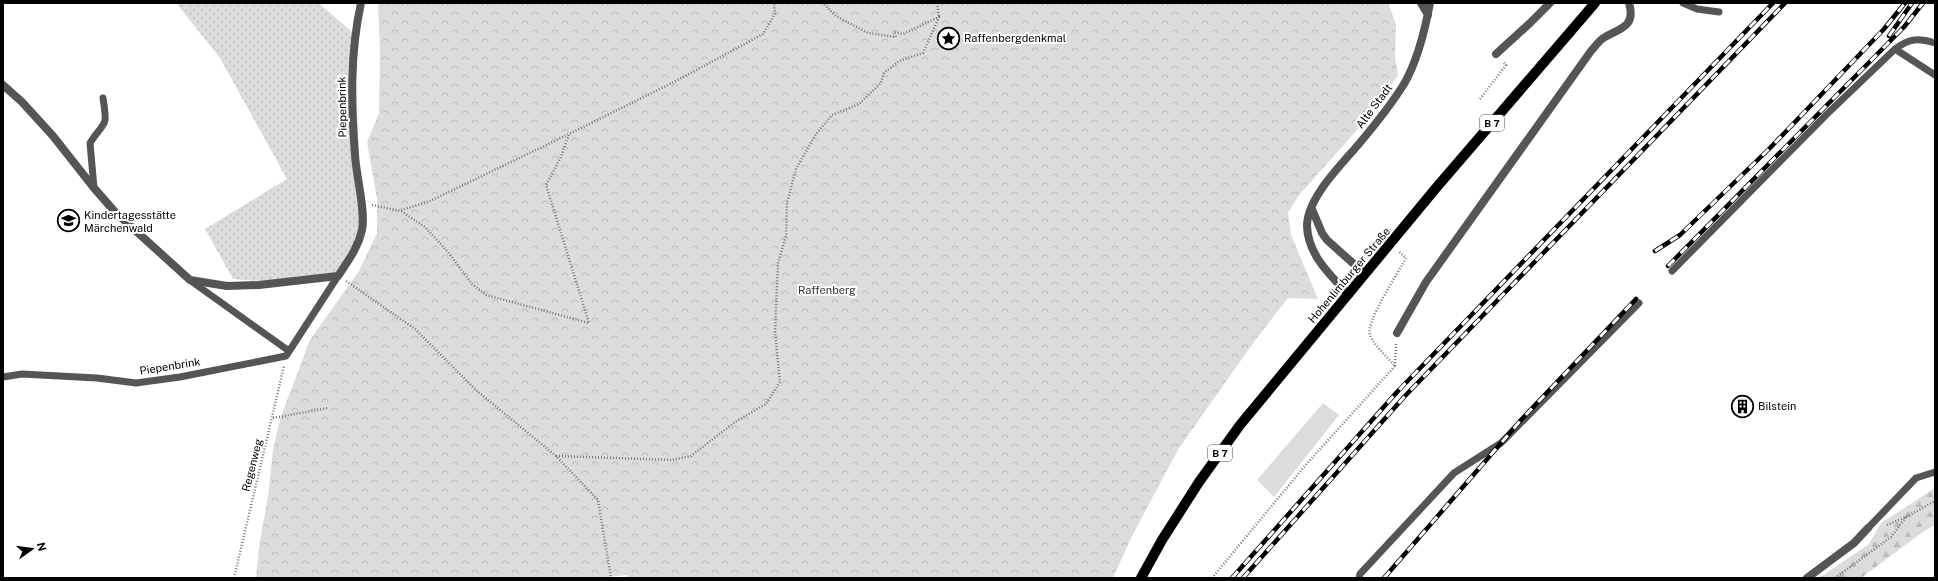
<svg xmlns="http://www.w3.org/2000/svg" width="1938" height="581" font-family="'Public Sans',sans-serif">
  <style>
    .grass { fill: url(#grass-dots) }
    .forest { fill: url(#forest-firs) }
    .park { fill: url(#park-crowns) }
    .pitch { fill: #dcdcdc }
    .lines { fill: none; stroke-linecap: round; stroke-linejoin: round }
    .path { stroke: #777; stroke-width: 2.5; stroke-dasharray: 1 2; stroke-linecap: butt }
    .lane { stroke: #555; stroke-width: 7 }
    .street { stroke: #555; stroke-width: 8 }
    .primary { stroke: #000; stroke-width: 10 }
    .rail-casing { stroke: #000; stroke-width: 4.5 }
    .rail { stroke: #fff; stroke-width: 3; stroke-dasharray: 9; stroke-linecap: butt }
    .labels { text-anchor: middle; dominant-baseline: central; stroke-width: 4; stroke-linejoin: round; paint-order: stroke }
    .shield { fill: #fff; stroke: #4c4c4c; stroke-width: 1 }
    .shield-label { font-size: 10px; font-weight: bold; fill: #000 }
    .poi-label { font-size: 11px; fill: #000; stroke: #fff; text-anchor: start }
    .street-label { font-size: 11px; fill: #000; stroke: #fff }
    .park-label { font-size: 11px; fill: #333; stroke: #fff }
  </style>
  <defs>
    <pattern id="grass-dots" width="8" height="8" patternUnits="userSpaceOnUse"><rect width="8" height="8" fill="#dcdcdc"/><path d="M2 2h.1M6 6h.1" fill="none" stroke="#bbb" stroke-width="1.8" stroke-linecap="round"/></pattern>
    <pattern id="forest-firs" width="22" height="20" patternUnits="userSpaceOnUse"><rect width="22" height="20" fill="#dcdcdc"/><path d="M5 1l3.5 6h-7zM16 11l3.5 6h-7z" fill="#bbb"/></pattern>
    <pattern id="park-crowns" width="20" height="18" patternUnits="userSpaceOnUse"><rect width="20" height="18" fill="#dcdcdc"/><path d="M2 6a3 3 0 1 1 6 0M12 15a3 3 0 1 1 6 0" fill="none" stroke="#bbb"/></pattern>
  </defs>
  <rect width="100%" height="100%" fill="#fff"/>
  <path class="grass" d="M 176,3 L 319,3 L 354,34 L 362,229 L 338,276 L 260,281 L 233,279 L 205,229 L 287,179 L 220,58 Z"/>
  <path class="forest" d="M 1935,488 L 1935,525 L 1923,532 L 1861,578 L 1819,578 L 1869,544 L 1881,523 Z"/>
  <path class="park" d="M 378,3 L 1388,3 L 1396,24 L 1395,57 L 1398,75 L 1374,111 L 1299,195 L 1288,213 L 1291,235 L 1318,299 L 1288,298 L 1256,339 L 1179,448 L 1131,538 L 1113,578 L 628,578 L 627,575 L 596,578 L 256,578 L 259,546 L 268,497 L 273,449 L 281,416 L 310,340 L 359,271 L 377,233 L 377,199 L 367,142 L 379,113 L 380,56 Z"/>
  <path class="pitch" d="M 1323,403 L 1339,415 L 1274,497 L 1257,480 Z"/>
  <g class="lines">
    <path class="path" d="M 937,3 L 939,17
      M 1480,99 L 1506,65 L 1503,61
      M 372,205 L 401,211 L 425,227 L 448,252 L 472,284 L 486,295 L 589,323 L 546,185 L 561,157 L 569,134
      M 401,210 L 428,202 L 569,134 L 676,81 L 763,34 L 775,14 L 774,3
      M 346,281 L 415,329 L 476,390 L 556,456 L 598,500 L 611,578
      M 1395,366 L 1396,343
      M 273,418 L 328,408
      M 556,456 L 672,460 L 691,456 L 735,422 L 766,404 L 780,382 L 775,332 L 778,263 L 786,236 L 787,203 L 796,169 L 816,134 L 832,115 L 859,104 L 881,83 L 884,73 L 899,61 L 923,53 L 939,17 L 903,34 L 894,32 L 896,37 L 868,33 L 836,16 L 823,3
      M 1887,525 L 1906,517 L 1935,501
      M 234,578 L 284,366
      M 1212,578 L 1304,467 L 1395,366 C 1388,358 1373,344 1370,335 C 1365,322 1399,272 1406,258 L 1398,251
      M 1835,578 L 1891,537 L 1906,517"/>
    <path class="lane" d="M 1683,3 L 1697,9 L 1719,12
      M 1895,49 L 1935,75
      M 94,188 L 90,143 C 105,119 108,130 103,98
      M 1672,271 L 1827,114 L 1895,49 C 1910,38 1918,38 1935,43
      M 191,281 L 289,351
      M 3,377 L 22,374 L 97,378 L 136,383 L 180,377 L 286,356 L 338,276
      M 1868,528 L 1916,478 L 1935,472
      M 1359,578 L 1360,574 L 1454,473 L 1501,443 L 1639,303"/>
    <path class="street" d="M 1421,3 L 1428,15
      M 1496,54 L 1530,23 L 1550,3
      M 3,85 L 22,102 L 53,136 L 94,188 L 115,212 L 190,280 L 227,286 L 259,285 L 338,276 C 348,261 358,248 362,230 C 366,212 356,175 355,155 C 351,104 350,53 361,3
      M 1312,209 L 1322,233 L 1327,240 L 1365,274
      M 1349,295 C 1330,275 1308,255 1307,226 C 1307,198 1341,165 1358,145 C 1374,126 1391,105 1404,84 C 1418,60 1425,30 1430,3
      M 1397,333 L 1426,282 L 1591,51 C 1595,47 1599,40 1605,37 C 1621,28 1636,26 1629,3
      M 1807,578 L 1854,543 L 1868,528"/>
    <path class="primary" d="M 1141,578 L 1162,540 L 1199,482 L 1240,425 L 1436,188 L 1595,3"/>
    <defs>
      <path id="rail" d="M 1889,36 L 1912,3
        M 1655,251 L 1680,235 L 1770,148 L 1884,29 L 1905,3
        M 1668,266 L 1904,27 L 1923,3
        M 1232,578 L 1397,392 L 1773,3
        M 1243,578 L 1405,396 L 1785,3
        M 1384,578 L 1521,420 L 1636,299"/>
    </defs>
    <use href="#rail" class="rail-casing"/>
    <use href="#rail" class="rail"/>
  </g>
  <defs>
    <symbol id="sight-ring" viewBox="-11 -11 22 22"><circle r="9.5" fill="#fff" stroke="#000" stroke-width="1.5"/><path d="M0-6L1.8-2.2L6-1.7L2.9 1.2L3.7 5.4L0 3.3L-3.7 5.4L-2.9 1.2L-6-1.7L-1.8-2.2Z" fill="#000"/></symbol>
    <symbol id="school-ring" viewBox="-11 -11 22 22"><circle r="9.5" fill="#fff" stroke="#000" stroke-width="1.5"/><path d="M0-5L7-2L0 1L-7-2ZM-4 1L0 2.5L4 1V4Q0 6-4 4Z" fill="#000"/></symbol>
    <symbol id="building-ring" viewBox="-11 -11 22 22"><circle r="9.5" fill="#fff" stroke="#000" stroke-width="1.5"/><path d="M-4-6H4V6H1V3H-1V6H-4ZM-2.5-4.3h1.7v1.8h-1.7ZM.8-4.3h1.7v1.8H.8ZM-2.5-1h1.7V.8h-1.7ZM.8-1h1.7V.8H.8Z" fill="#000"/></symbol>
  </defs>
  <g fill-rule="evenodd">
    <use href="#sight-ring" x="936" y="26" width="25" height="25"/>
    <use href="#school-ring" x="56" y="208" width="25" height="25"/>
    <use href="#building-ring" x="1730" y="394" width="25" height="25"/>
  </g>
  <g class="labels">
    <g class="shield">
      <rect x="1480" y="115" width="24" height="16" rx="3"/>
      <rect x="1208" y="445" width="24" height="16" rx="3"/>
    </g>
    <g class="shield-label">
      <text x="1492" y="123">B 7</text>
      <text x="1220" y="453">B 7</text>
    </g>
    <g class="poi-label">
      <text x="964" y="38">Raffenbergdenkmal</text>
      <text x="84" y="215">Kindertagesstätte<tspan x="84" dy="13">Märchenwald</tspan></text>
      <text x="1758" y="406">Bilstein</text>
    </g>
    <g class="street-label">
      <text transform="translate(1374 106) rotate(-53)">Alte Stadt</text>
      <text transform="translate(342 107) rotate(-91)">Piepenbrink</text>
      <text transform="translate(1349 275) rotate(-50)">Hohenlimburger Straße</text>
      <text transform="translate(170 366) rotate(-9)">Piepenbrink</text>
      <text transform="translate(252 465) rotate(-76)">Regenweg</text>
    </g>
    <g class="park-label">
      <text x="827" y="290">Raffenberg</text>
    </g>
  </g>
  <rect width="1938" height="581" fill="none" stroke="#000000" stroke-width="8"/>
  <g transform="translate(32 549) rotate(76)" stroke="#ffffff" stroke-width="3" paint-order="stroke">
  <path d="M0-3L7 15L0 10L-7 15Z" fill="#000000"/>
  <text y="-6" font-size="11" font-weight="bold" text-anchor="middle" fill="#000000">N</text>
  </g>
</svg>
